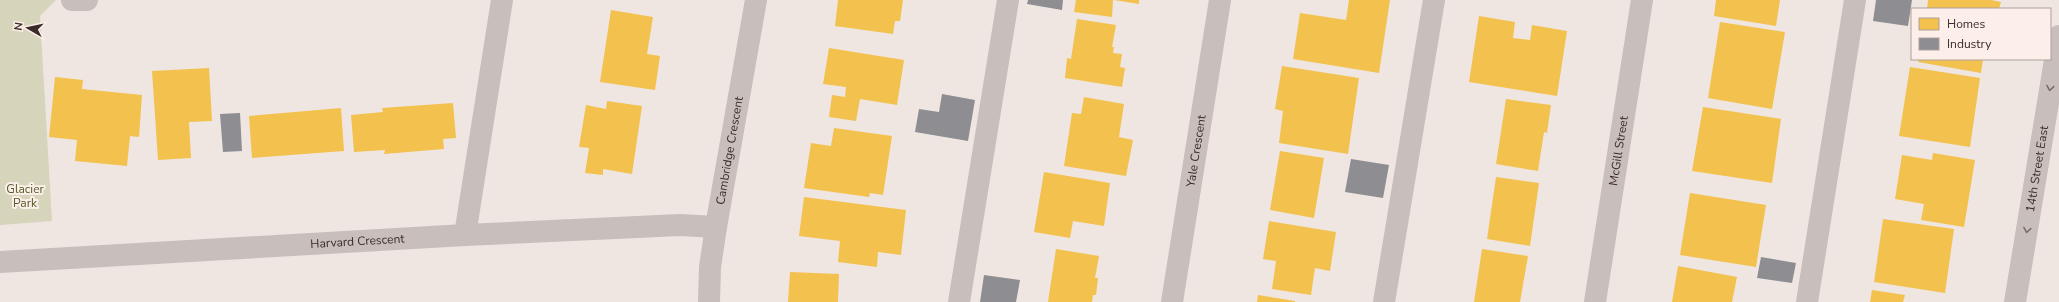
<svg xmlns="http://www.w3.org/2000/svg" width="2059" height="302" font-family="'Nunito Sans',sans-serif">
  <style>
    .green { fill: #d6d4ba }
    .homes { fill: #f2c14e }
    .industry { fill: #8d8d92 }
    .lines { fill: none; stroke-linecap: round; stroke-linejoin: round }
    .minor { stroke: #c8bebb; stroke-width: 22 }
    .oneway { stroke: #7a6d6a }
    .labels { text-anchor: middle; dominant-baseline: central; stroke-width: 4; stroke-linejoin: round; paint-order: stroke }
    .street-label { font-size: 12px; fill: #3a2a28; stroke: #fcefe9 }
    .park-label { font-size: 12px; fill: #545b29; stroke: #fcefe9 }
  </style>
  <rect width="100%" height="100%" fill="#efe6e2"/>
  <path class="green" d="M 0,0 L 56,0 L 40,16 L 52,221 L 0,225 Z"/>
  <path class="homes" d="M 838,0 L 903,0 L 900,21 L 895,21 L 893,34 L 835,26 Z
    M 1076,0 L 1113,0 L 1112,17 L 1074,12 Z
    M 1114,0 L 1139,0 L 1139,4 Z
    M 1349,0 L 1390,0 L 1379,73 L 1293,59 L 1300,13 L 1346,20 Z
    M 1716,0 L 1780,0 L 1776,26 L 1714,16 Z
    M 1928,0 L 1991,0 L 2001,2 L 1999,9 L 1927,9 Z
    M 611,10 L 653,17 L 647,54 L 660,56 L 655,90 L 600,82 Z
    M 1479,16 L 1515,22 L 1513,38 L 1530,40 L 1532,25 L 1567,31 L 1557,96 L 1469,82 Z
    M 1077,19 L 1116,25 L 1112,47 L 1114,47 L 1113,53 L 1122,54 L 1120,67 L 1125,68 L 1122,87 L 1065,78 L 1067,58 L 1071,59 Z
    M 1720,22 L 1785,32 L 1772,109 L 1708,98 Z
    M 829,48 L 904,60 L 897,105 L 860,99 L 856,121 L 829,117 L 832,95 L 845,97 L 846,87 L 823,84 Z
    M 1919,59 L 1983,59 L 1981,73 L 1918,62 Z
    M 1282,66 L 1359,78 L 1348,154 L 1279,143 L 1283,111 L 1275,109 Z
    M 1910,67 L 1980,78 L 1970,147 L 1899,136 Z
    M 209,68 L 212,121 L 189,122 L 191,158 L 158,160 L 152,71 Z
    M 55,77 L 83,80 L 82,89 L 142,95 L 139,137 L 130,136 L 127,166 L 75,161 L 77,140 L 49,137 Z
    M 1084,97 L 1124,104 L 1119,137 L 1133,140 L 1126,176 L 1064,166 L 1072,113 L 1081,114 Z
    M 1506,99 L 1551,105 L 1547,133 L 1544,132 L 1538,171 L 1496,164 Z
    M 607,101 L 642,106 L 632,174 L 603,169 L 603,175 L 585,173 L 589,148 L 579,147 L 586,105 L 606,109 Z
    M 453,103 L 456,138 L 443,139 L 444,149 L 384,154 L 385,150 L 354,152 L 351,115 L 383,112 L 382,108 Z
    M 1703,107 L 1781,119 L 1772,183 L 1692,171 Z
    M 341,108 L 344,151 L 252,158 L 249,116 Z
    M 834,128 L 892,136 L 883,195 L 870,193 L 869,197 L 804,188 L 811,143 L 831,146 Z
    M 1280,151 L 1324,158 L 1314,218 L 1270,210 Z
    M 1933,153 L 1975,160 L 1964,227 L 1921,220 L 1924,204 L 1895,199 L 1902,155 L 1932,160 Z
    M 1044,172 L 1110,183 L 1104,226 L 1073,221 L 1070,238 L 1034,232 Z
    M 1496,177 L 1539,183 L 1530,246 L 1487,239 Z
    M 1690,193 L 1766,205 L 1756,267 L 1680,255 Z
    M 804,197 L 906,210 L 901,255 L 878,252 L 877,267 L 838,262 L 840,241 L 799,236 Z
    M 1883,219 L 1954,229 L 1945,293 L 1874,282 Z
    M 1269,221 L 1336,232 L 1330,271 L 1315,268 L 1311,295 L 1272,289 L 1276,261 L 1263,259 Z
    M 1056,249 L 1099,256 L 1095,278 L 1098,278 L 1096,295 L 1093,295 L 1092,302 L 1048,302 Z
    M 1482,249 L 1528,256 L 1520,302 L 1474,302 Z
    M 1678,266 L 1737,277 L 1732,302 L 1672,302 Z
    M 790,272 L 839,274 L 838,302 L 788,302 Z
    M 1872,290 L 1905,295 L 1903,302 L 1870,302 Z
    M 1258,295 L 1295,301 L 1295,302 L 1257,302 Z"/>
  <path class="industry" d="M 1028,0 L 1063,0 L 1062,10 L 1027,4 Z
    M 1876,0 L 1912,0 L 1908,26 L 1873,21 Z
    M 942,94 L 975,100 L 968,141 L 915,132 L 919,109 L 939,112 Z
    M 240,113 L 242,151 L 223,152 L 220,114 Z
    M 1351,159 L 1389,165 L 1383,198 L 1345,192 Z
    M 1761,257 L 1796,263 L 1792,283 L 1757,278 Z
    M 984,275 L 1020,280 L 1016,302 L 980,302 Z"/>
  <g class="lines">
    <g class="minor">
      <path d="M 72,0 L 87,0"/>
      <path d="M 465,235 L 502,0"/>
      <path id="s1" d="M 0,262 L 465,235 L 680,225 L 716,227"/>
      <path id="s2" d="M 709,302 L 710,267 L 716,227 L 756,0"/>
      <path d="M 959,302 L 1008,0"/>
      <path id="s3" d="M 1172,302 L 1220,0"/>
      <path d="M 1384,302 L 1434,0"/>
      <path id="s4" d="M 1595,302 L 1642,0"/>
      <path d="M 1807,302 L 1855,0"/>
      <path id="s5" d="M 2015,302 L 2059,36"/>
    </g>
  </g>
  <defs><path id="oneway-chevron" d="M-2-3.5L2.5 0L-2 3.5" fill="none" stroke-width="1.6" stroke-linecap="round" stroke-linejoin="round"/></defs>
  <g class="oneway">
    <use href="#oneway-chevron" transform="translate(2050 88) rotate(99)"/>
    <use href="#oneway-chevron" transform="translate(2027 230) rotate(99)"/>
  </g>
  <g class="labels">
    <g class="street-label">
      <text stroke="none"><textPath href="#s2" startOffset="153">Cambridge Crescent</textPath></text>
      <text stroke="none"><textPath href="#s3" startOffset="153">Yale Crescent</textPath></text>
      <text stroke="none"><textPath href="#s4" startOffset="153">McGill Street</textPath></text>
      <text stroke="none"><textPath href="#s5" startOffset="135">14th Street East</textPath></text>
      <text stroke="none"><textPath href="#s1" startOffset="358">Harvard Crescent</textPath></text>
    </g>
    <g class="park-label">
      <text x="25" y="189">Glacier<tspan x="25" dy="14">Park</tspan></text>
    </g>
  </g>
  <rect x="1911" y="8" width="140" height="52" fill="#fcefe9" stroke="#aea09c"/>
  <rect x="1919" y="18" width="20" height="12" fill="#f2c14e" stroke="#aea09c"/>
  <text x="1947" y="28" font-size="12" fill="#3a2a28">Homes</text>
  <rect x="1919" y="38" width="20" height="12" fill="#8d8d92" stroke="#aea09c"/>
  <text x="1947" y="48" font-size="12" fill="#3a2a28">Industry</text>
  <g transform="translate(28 28) rotate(279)" stroke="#fcefe9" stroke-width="3" paint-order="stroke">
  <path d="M0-3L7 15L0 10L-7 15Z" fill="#3a2a28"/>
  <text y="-6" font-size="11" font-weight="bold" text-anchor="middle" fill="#3a2a28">N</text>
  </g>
</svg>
